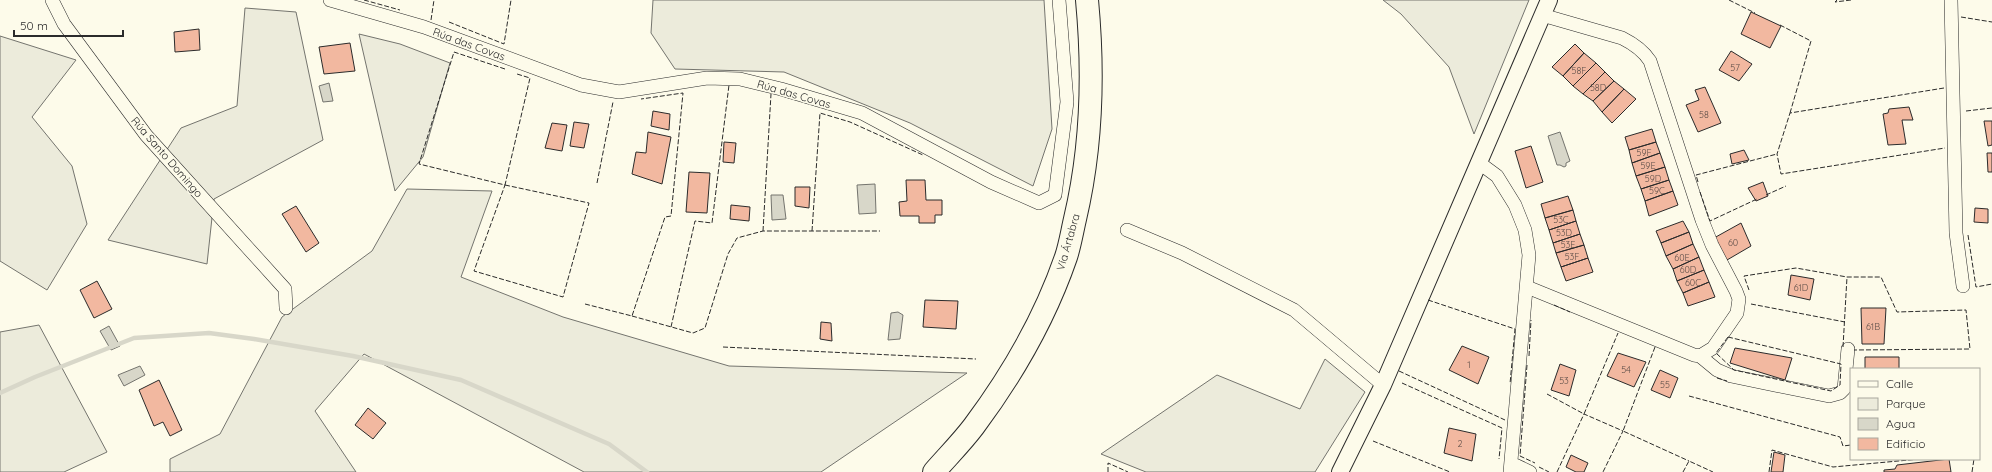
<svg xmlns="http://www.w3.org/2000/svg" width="1992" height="472" font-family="Quicksand,sans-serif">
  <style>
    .green { fill: #ecebdb; stroke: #74746e }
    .water { fill: #d8d7c9; stroke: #74746e }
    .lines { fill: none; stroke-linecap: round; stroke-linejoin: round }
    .stream { stroke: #d8d7c9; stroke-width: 4.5 }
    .building { fill: #f2b8a0; stroke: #2b2b2b }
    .minor-casing { stroke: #2b2b2b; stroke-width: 14 }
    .tertiary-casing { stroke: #2b2b2b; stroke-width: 18 }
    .trunk-casing { stroke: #2b2b2b; stroke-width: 24 }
    .minor { stroke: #fdfbea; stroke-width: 13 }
    .tertiary { stroke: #fdfbea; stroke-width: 16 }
    .trunk { stroke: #fdfbea; stroke-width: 22 }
    .fence { stroke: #2b2b2b; stroke-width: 1; stroke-dasharray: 5 2; stroke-linecap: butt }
    .labels { text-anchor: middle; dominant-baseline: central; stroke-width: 3; stroke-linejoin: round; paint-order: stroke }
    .number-label { font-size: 9px; fill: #5d4e48 }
    .street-label { font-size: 11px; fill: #2b2b2b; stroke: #fdfbea }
  </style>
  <rect width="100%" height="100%" fill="#fdfbea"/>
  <path class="green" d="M 653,0 L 1044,0 L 1052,129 L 1033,186 L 910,123 L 784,72 L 675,69 L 651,33 Z
    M 1383,0 L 1529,0 L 1474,134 L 1449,67 L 1401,14 Z
    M 245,8 L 296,12 L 323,140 L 214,199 L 207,264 L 108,240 L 181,128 L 237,106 Z
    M 359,34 L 400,44 L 450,63 L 423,157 L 395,191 Z
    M 0,36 L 76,60 L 32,117 L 72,166 L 87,224 L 47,290 L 0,261 Z
    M 407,189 L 492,191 L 461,277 L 563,317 L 729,366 L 967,373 L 821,472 L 584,472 L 364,354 L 315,411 L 356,472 L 170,472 L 170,459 L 220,434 L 282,317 L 372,251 Z
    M 39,325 L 107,452 L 64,472 L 0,472 L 0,332 Z
    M 1325,359 L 1365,392 L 1315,472 L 1146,472 L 1101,454 L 1217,375 L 1300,409 Z"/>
  <path class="water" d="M 329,83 L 333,101 L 323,102 L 319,86 Z
    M 1560,132 L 1570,161 L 1566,163 L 1566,166 L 1564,167 L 1560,165 L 1557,165 L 1548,136 Z
    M 875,184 L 876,213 L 859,214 L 857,185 Z
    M 771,195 L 783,195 L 786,219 L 772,220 Z
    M 898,312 L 903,315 L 900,339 L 888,340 L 891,313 Z
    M 109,326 L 120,346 L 111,350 L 100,331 Z
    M 140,366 L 145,375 L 124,386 L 118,375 Z"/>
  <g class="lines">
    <path class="stream" d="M 0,393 L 35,377 L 134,338 L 209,333 L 254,339 L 353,356 L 461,380 L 609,444 L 647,472"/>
  </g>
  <path class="building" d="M 1751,12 L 1781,26 L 1770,48 L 1741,34 Z
    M 199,29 L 200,50 L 175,52 L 174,32 Z
    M 350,43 L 355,71 L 324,74 L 319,47 Z
    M 1575,44 L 1584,53 L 1563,76 L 1552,67 Z
    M 1731,51 L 1752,64 L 1739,81 L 1719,70 Z
    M 1584,53 L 1596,63 L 1573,86 L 1563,76 Z
    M 1596,63 L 1605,72 L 1583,94 L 1573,86 Z
    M 1605,72 L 1614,81 L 1593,101 L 1583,94 Z
    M 1614,81 L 1624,89 L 1602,112 L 1593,101 Z
    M 1705,87 L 1721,123 L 1698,132 L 1686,105 L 1699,100 L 1695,90 Z
    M 1624,89 L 1636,99 L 1612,123 L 1602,112 Z
    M 1909,107 L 1913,120 L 1902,120 L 1906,144 L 1888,145 L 1883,114 L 1888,113 L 1889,109 Z
    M 653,111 L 670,114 L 669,130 L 651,126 Z
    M 1984,121 L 1992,121 L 1992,145 L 1988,146 Z
    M 574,122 L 589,124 L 584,148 L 570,146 Z
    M 552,123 L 567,125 L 562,151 L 545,148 Z
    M 1652,129 L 1656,142 L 1629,150 L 1625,137 Z
    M 648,132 L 671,137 L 662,184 L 632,174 L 636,152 L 646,153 Z
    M 724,142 L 736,143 L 734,163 L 723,162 Z
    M 1656,142 L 1660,153 L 1632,163 L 1629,150 Z
    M 1531,146 L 1543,182 L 1526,188 L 1515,151 Z
    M 1744,150 L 1749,160 L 1732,164 L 1730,154 Z
    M 1660,153 L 1665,167 L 1636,176 L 1632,163 Z
    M 1987,153 L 1992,153 L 1992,172 L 1988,172 Z
    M 1665,167 L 1669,180 L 1641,189 L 1636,176 Z
    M 689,172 L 710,173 L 707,213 L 686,212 Z
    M 906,180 L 925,180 L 926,200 L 942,200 L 942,215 L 935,215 L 935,223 L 919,223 L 919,216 L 900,216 L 899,202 L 907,201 Z
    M 1669,180 L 1673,191 L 1645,201 L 1641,189 Z
    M 1763,182 L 1768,196 L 1756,201 L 1748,188 Z
    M 795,187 L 810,187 L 809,208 L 795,206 Z
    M 1673,191 L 1678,205 L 1649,216 L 1645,201 Z
    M 1568,196 L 1573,210 L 1545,218 L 1541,204 Z
    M 731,205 L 750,207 L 749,221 L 730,219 Z
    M 296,206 L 319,243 L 306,252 L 282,214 Z
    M 1975,208 L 1988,209 L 1988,223 L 1974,222 Z
    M 1573,210 L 1576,221 L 1549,230 L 1545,218 Z
    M 1576,221 L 1580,234 L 1553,243 L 1549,230 Z
    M 1683,221 L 1689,232 L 1661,243 L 1656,231 Z
    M 1741,223 L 1751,246 L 1727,260 L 1714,238 Z
    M 1689,232 L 1693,244 L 1666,256 L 1661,243 Z
    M 1580,234 L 1584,245 L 1556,253 L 1553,243 Z
    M 1693,244 L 1699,257 L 1673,269 L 1666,256 Z
    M 1584,245 L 1588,258 L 1561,267 L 1556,253 Z
    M 1699,257 L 1704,270 L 1677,281 L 1673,269 Z
    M 1588,258 L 1593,272 L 1566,281 L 1561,267 Z
    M 1704,270 L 1709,282 L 1683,293 L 1677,281 Z
    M 1791,275 L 1814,279 L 1810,300 L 1788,295 Z
    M 97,281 L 112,309 L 94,318 L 80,290 Z
    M 1709,282 L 1715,297 L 1688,306 L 1683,293 Z
    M 925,300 L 958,301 L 956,329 L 923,327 Z
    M 1861,308 L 1886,308 L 1884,344 L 1862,344 Z
    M 821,322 L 831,323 L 832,341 L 820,339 Z
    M 1462,346 L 1489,357 L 1478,384 L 1449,370 Z
    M 1735,348 L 1792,358 L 1785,380 L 1730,363 Z
    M 1618,353 L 1646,362 L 1634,387 L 1607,376 Z
    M 1865,357 L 1899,357 L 1899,369 L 1865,369 Z
    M 1560,364 L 1576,370 L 1569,396 L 1551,390 Z
    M 1660,370 L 1678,378 L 1670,398 L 1651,390 Z
    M 159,380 L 182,430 L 170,436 L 163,422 L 154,426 L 139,390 Z
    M 368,408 L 386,423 L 373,439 L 355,425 Z
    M 1449,428 L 1476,434 L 1472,461 L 1444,453 Z
    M 1774,452 L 1785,455 L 1783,472 L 1771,472 Z
    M 1571,455 L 1588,463 L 1584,472 L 1576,472 L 1566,467 Z
    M 1949,459 L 1951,472 L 1884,472 L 1884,470 L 1895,469 L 1897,465 Z"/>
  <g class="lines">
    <defs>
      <path id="minor" d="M 52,0 L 64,24 L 146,135 L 285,289 L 286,308
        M 330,0 L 424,27 L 581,85 L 619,92 L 707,78 L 740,79 L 781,89 L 862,113 L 991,182 L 1039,203 L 1055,195 L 1067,102 L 1059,0
        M 1951,0 L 1956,233 L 1963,286
        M 1478,162 L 1497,176 L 1515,205 L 1525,230 L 1529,255 L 1510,472
        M 1127,230 L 1182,253 L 1294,310 L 1383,385
        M 1527,287 L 1694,355 L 1700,356 L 1713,348 L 1737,313 L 1739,299 L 1736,291 L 1712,245 L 1702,220 L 1650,61 C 1643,50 1634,44 1622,38 L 1542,15
        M 1700,356 L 1717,370 L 1731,376 L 1829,396 L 1840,393 L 1844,389 L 1848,349
        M 1511,463 L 1530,472"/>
      <path id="tertiary" d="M 1340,472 L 1383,385 L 1549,0"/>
      <path id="trunk" d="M 934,472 C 947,457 962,442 974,426 C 1012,375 1045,318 1066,257 C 1070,245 1072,232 1075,219 C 1092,147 1094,74 1087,0"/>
    </defs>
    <use href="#minor" class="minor-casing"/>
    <use href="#tertiary" class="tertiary-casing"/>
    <use href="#trunk" class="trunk-casing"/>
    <use href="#minor" class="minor"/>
    <use href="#tertiary" class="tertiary"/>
    <use href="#trunk" class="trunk"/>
    <path class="fence" d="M 364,0 L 400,10
      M 1729,0 L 1755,13
      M 1837,0 L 1835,2 L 1851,0
      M 1961,17 L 1992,22
      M 431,20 L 434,0
      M 449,22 L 504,44 L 511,0
      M 1780,25 L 1811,41 L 1790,113
      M 505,69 L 454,52 L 419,164 L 505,185 L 530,78 L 517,74
      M 1944,88 L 1790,113 L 1777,154 L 1781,174 L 1945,148
      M 1966,111 L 1992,108
      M 1698,182 L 1696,175 L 1777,154
      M 597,183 L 613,102
      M 505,185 L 589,203 L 563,297 L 474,271 Z
      M 1700,192 L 1710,221 L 1757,199
      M 1766,195 L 1786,186
      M 763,231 L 771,94
      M 812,231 L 820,113 L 850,122 L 923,155
      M 1968,235 L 1976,287 L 1992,284
      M 1749,290 L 1744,276 L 1796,268 L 1847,277 L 1881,277 L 1897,312 L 1966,310 L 1970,349 L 1854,350
      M 1428,300 L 1515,329 L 1510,384
      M 585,304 L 632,316 L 665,217 L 671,216 L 683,93 L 641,99
      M 1751,304 L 1845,322
      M 1554,305 L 1570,312
      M 632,316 L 693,333 L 705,328 L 728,254 L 737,238 L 763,231 L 880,231
      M 671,327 L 695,221 L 712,223 L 729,85
      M 1728,337 L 1841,364 L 1840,385 L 1831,391 L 1734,370 L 1716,353 Z
      M 723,347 L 976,359
      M 1655,347 L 1623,431 L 1689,461
      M 1843,347 L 1847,277
      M 1529,356 L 1531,320
      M 1527,365 L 1520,456 L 1535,463
      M 1399,371 L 1505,420
      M 1717,378 L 1727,381
      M 1402,383 L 1502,428 L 1499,459
      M 1547,394 L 1584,414 L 1618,333
      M 1689,396 L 1840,437 L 1843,446 L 1851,445
      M 1850,406 L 1851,406
      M 1373,441 L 1450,472
      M 1539,467 L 1549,472
      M 1108,472 L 1108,463 L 1128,472
      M 1557,472 L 1584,414 L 1623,431 L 1603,472
      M 1683,472 L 1689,461 L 1713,472
      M 1769,472 L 1772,450 L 1833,467 L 1920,459
      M 1972,472 L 1974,459"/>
  </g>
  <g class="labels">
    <g class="number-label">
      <text x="1735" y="67">57</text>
      <text x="1579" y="70">58F</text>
      <text x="1598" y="87">58D</text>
      <text x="1704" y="114">58</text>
      <text x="1644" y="152">59F</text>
      <text x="1648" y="165">59E</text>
      <text x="1653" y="178">59D</text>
      <text x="1657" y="190">59C</text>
      <text x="1561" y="219">53C</text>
      <text x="1564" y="232">53D</text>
      <text x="1733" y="242">60</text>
      <text x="1568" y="244">53E</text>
      <text x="1572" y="256">53F</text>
      <text x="1682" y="257">60E</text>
      <text x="1688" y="269">60D</text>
      <text x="1693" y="282">60C</text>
      <text x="1801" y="287">61D</text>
      <text x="1873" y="326">61B</text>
      <text x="1469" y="364">1</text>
      <text x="1626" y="369">54</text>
      <text x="1564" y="380">53</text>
      <text x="1665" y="384">55</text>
      <text x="1460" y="443">2</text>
    </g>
    <g class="street-label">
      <text transform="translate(469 44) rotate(20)">Rúa das Covas</text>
      <text transform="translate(794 94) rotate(16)">Rúa das Covas</text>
      <text transform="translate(167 157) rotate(49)">Rúa Santo Domingo</text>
      <text transform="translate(1068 242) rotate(-74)">Vía Ártabra</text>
    </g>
  </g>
  <rect x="1850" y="368" width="130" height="92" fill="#fdfbea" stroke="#a9a89e"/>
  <rect x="1858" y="381" width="20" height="6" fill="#fdfbea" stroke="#a9a89e"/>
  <text x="1886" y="388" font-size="12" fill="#2b2b2b">Calle</text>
  <rect x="1858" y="398" width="20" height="12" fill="#ecebdb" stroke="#a9a89e"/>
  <text x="1886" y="408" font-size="12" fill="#2b2b2b">Parque</text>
  <rect x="1858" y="418" width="20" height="12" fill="#d8d7c9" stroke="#a9a89e"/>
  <text x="1886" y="428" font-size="12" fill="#2b2b2b">Agua</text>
  <rect x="1858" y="438" width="20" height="12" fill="#f2b8a0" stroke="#a9a89e"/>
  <text x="1886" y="448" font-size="12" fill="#2b2b2b">Edificio</text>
  <path d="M14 30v6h109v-6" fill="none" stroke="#2b2b2b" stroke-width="2"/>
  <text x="20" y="30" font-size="12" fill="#2b2b2b" stroke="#fdfbea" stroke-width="3" paint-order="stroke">50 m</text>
</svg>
